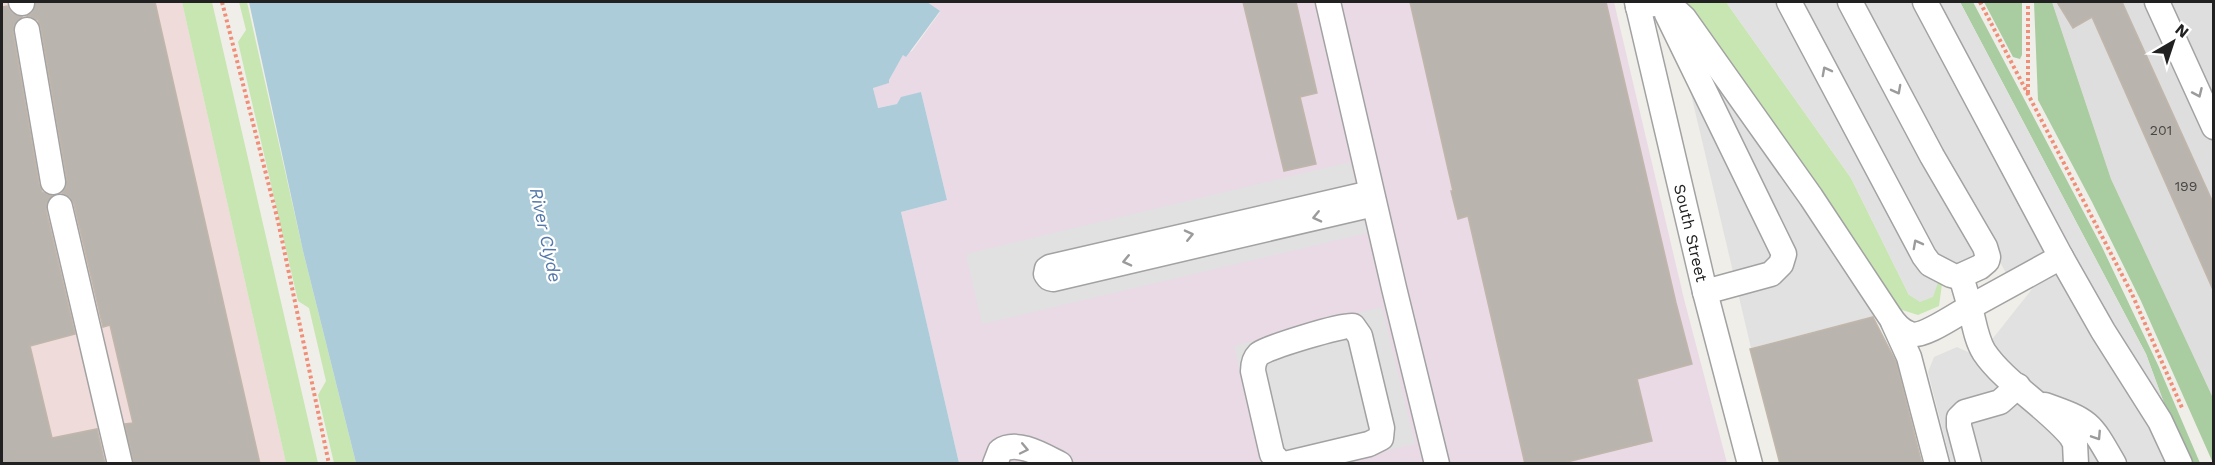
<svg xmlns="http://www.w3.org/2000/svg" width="2215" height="465" font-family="'Work Sans',sans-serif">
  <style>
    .residential { fill: #dfdede }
    .commercial { fill: #efdbd9 }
    .industrial { fill: #e9dae5 }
    .grass { fill: #c7e6b2 }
    .forest { fill: #a9cca0 }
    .parking { fill: #e1e1e1 }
    .water { fill: #acccda }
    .building { fill: #bab4ae; stroke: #c1b6ab; stroke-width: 1.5 }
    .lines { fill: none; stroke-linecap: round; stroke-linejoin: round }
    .minor-casing { stroke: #a2a2a2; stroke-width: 27 }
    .path { stroke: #f08f79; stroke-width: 4; stroke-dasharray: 3 3; stroke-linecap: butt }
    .minor { stroke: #fff; stroke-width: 24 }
    .oneway { stroke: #9b9b9b }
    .labels { text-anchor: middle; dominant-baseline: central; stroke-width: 4.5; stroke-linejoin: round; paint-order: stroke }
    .number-label { font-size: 14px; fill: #474644 }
    .street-label { font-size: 16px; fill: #212121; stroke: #fff }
    .water-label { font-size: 18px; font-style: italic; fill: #5378aa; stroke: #fff }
  </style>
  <rect width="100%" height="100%" fill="#f0eee8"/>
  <path class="residential" d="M 2052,2 L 2213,2 L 2213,398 L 2111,179 Z"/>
  <path class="commercial" d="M 2,2 L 182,2 L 286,463 L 2,463 Z"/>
  <path class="industrial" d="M 927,2 L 1614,2 L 1684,299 L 1727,463 L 959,463 L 901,212 L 947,200 L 921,92 L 897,104 L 877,108 L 873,87 L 889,83 L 889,80 L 903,55 L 912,51 L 940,12 Z"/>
  <path class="grass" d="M 182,2 L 212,2 L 318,463 L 286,463 Z
    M 239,2 L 247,2 L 303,251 L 356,463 L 334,463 L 318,395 L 326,381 L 309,308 L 298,301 L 238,42 L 246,30 Z
    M 1686,2 L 1726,2 L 1851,178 L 1909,295 L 1939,280 L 1942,284 L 1939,306 L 1918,315 L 1896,308 L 1842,222 Z"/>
  <path class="forest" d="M 1960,2 L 1973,2 L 2102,247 L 2158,365 L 2200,463 L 2192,463 L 2164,403 L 2146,354 Z
    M 1984,2 L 2022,2 L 2022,55 L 2020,59 L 2013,57 Z
    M 2034,2 L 2052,2 L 2111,179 L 2213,398 L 2213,463 L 2141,301 L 2092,202 L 2038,100 Z"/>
  <path class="parking" d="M 1726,2 L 1960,2 L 2146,354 L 2164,403 L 2192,463 L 1951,463 L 1928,372 L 1934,357 L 1957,347 L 1968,352 L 1990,342 L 2036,284 L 2024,264 L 2006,273 L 1994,251 L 1939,280 L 1933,297 L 1920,302 L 1909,295 L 1851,178 Z
    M 1706,67 L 1827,240 L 1876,316 L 1751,348 L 1686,73 Z
    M 1350,162 L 1367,233 L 982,324 L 966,254 Z
    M 1382,307 L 1415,444 L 1335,463 L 1261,463 L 1234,346 Z"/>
  <path class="water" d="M 249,2 L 927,2 L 940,11 L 906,57 L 903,55 L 889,80 L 889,83 L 873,88 L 878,108 L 897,104 L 901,97 L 921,92 L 947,200 L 901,212 L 959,463 L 356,463 L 303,251 Z"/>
  <path class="building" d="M 36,2 L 155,2 L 260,464 L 134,464 L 125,424 L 133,423 L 110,325 L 103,327 L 74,204 L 70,197 L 62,193 L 66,187 L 67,180 L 41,28 L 38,20 L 27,16 L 32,13 Z
    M 1243,2 L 1296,2 L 1317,93 L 1300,97 L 1316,164 L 1284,171 Z
    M 1410,2 L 1606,2 L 1676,303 L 1692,364 L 1637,379 L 1652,441 L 1559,464 L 1525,464 L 1468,216 L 1458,219 L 1451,191 L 1453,191 Z
    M 2057,2 L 2122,2 L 2214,205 L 2214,292 L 2092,17 L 2073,28 Z
    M 7,6 L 12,13 L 22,17 L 14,25 L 13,32 L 39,184 L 42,192 L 52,196 L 47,202 L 46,210 L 75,334 L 30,346 L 52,438 L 97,429 L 105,464 L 2,464 L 2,7 Z
    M 1873,317 L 1896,362 L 1922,464 L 1780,464 L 1750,349 Z"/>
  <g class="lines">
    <defs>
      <g id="minor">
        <path d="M 21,2 L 22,3"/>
        <path d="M 1328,2 L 1394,288 L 1437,464"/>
        <path id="s1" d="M 1637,2 L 1705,292 L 1750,464"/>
        <path d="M 1789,2 L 1924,256 L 1930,264 L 1951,275 L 1958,277 L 1980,267 L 1987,261 L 1988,257 L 1985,247 L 1932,156 L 1850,2"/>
        <path d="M 1925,2 L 2061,257 L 2103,331 L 2160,421 L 2180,464"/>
        <path d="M 2157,2 L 2214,127"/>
        <path d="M 1638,7 C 1660,2 1667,1 1684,18 L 1811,197 L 1889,315 C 1894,323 1901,331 1910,334 C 1923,338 1957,314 1970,307 L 1961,276"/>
        <path d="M 1667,14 L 1784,254 L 1781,264 L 1771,274 L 1705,292"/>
        <path d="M 27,30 L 53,182"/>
        <path d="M 1371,193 L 1050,267 L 1047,269 L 1046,274 L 1049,278 L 1053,279 L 1374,204"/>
        <path d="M 60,207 L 120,464"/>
        <path d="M 2061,257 L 1970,307 C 1974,322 1976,339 1984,352 C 2004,382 2047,407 2071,436 L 2075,443 L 2076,464"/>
        <path d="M 1893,322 L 1909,357 L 1937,464"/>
        <path d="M 2045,405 C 2090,421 2090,422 2114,464"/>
        <path d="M 995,464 L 1000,451 C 1017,439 1044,456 1060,464"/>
        <path d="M 1281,464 L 1272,454 L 1253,371 C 1253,365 1254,359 1259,354 C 1269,347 1343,324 1353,326 L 1360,336 L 1382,428 L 1381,438 L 1369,444 L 1285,464"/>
        <path d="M 1969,464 L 1959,426 L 1959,418 L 1965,412 L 2000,402 L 2018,386"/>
      </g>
    </defs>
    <use href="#minor" class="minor-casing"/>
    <path class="path" d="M 222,2 L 278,221 L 329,464
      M 1980,2 L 2132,294 L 2183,410
      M 2028,93 L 2028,2"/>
    <use href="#minor" class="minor"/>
  </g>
  <defs><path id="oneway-chevron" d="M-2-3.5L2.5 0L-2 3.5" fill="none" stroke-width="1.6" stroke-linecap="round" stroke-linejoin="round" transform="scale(1.5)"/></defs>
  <g class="oneway">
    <use href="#oneway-chevron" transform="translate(1826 71) rotate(-118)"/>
    <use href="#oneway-chevron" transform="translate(1897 90) rotate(62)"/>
    <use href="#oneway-chevron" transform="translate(2198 93) rotate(66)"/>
    <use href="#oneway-chevron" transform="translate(1317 217) rotate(167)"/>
    <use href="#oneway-chevron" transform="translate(1189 235) rotate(-13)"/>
    <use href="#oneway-chevron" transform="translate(1917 244) rotate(-118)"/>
    <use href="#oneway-chevron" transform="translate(1127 261) rotate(167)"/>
    <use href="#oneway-chevron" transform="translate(2097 436) rotate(57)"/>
    <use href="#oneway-chevron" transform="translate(1024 449) rotate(12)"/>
  </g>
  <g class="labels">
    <g class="number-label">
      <text x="2161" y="130">201</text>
      <text x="2186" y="186">199</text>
    </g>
    <g class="street-label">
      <text stroke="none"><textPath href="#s1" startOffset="237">South Street</textPath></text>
    </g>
    <g class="water-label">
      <text transform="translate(546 235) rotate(78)">River Clyde</text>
    </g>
  </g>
  <rect width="2215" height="465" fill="none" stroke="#212121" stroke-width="6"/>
  <g transform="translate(2173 42) rotate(39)" stroke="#ffffff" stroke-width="4.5" paint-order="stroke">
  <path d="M0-4.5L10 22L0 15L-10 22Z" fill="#212121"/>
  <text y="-9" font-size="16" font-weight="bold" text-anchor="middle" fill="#212121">N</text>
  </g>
</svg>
